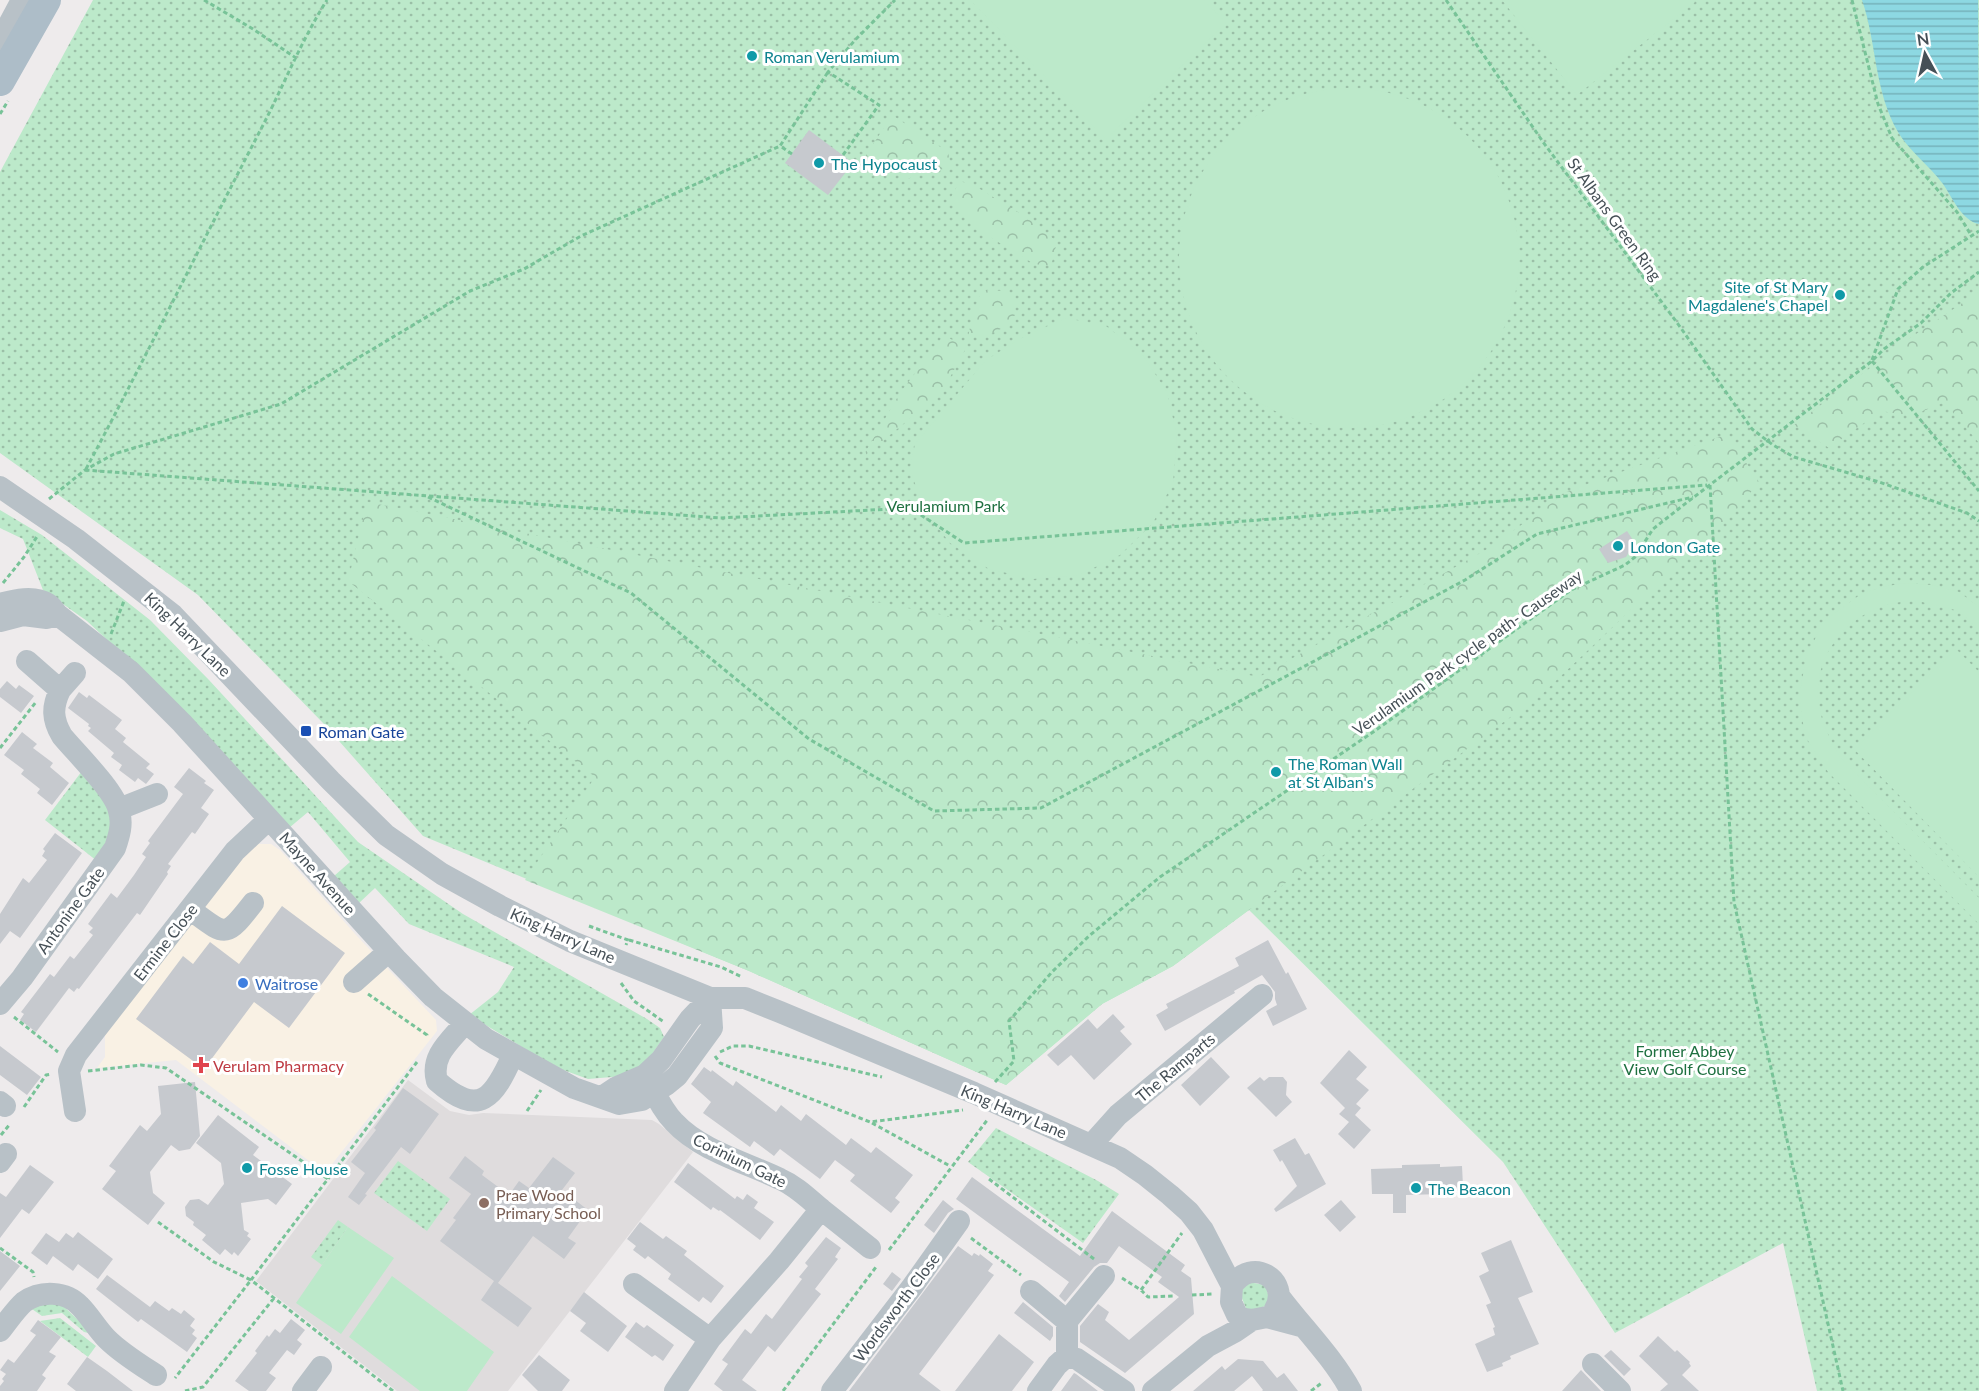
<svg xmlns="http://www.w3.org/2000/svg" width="1979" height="1391" font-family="Lato,sans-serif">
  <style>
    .commercial { fill: #f9f1e4 }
    .education { fill: #dfdcdd }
    .grass { fill: url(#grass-dots) }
    .forest { fill: url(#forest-crowns) }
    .pitch { fill: #bce9ca }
    .water { fill: url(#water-rules) }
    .building { fill: #c6c9ce }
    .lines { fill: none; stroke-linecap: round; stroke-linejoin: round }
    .path { stroke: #78c398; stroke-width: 3; stroke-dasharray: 4.5 3; stroke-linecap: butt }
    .minor { stroke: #b8c1c7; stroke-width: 22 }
    .major { stroke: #adbdc8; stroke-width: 30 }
    .culture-dot { fill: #0f9aa8; stroke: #fff; stroke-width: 2 }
    .transit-dot { fill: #1a4fb4; stroke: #fff; stroke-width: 2 }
    .shop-dot { fill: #3f7fe0; stroke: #fff; stroke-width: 2 }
    .health-dot { fill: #e0444e; stroke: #fff; stroke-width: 2 }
    .education-dot { fill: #8d6e63; stroke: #fff; stroke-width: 2 }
    .labels { text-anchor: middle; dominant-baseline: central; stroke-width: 6; stroke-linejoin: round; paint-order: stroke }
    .culture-label { font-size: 16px; fill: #0d838f; stroke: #fff; text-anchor: start }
    .street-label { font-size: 16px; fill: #465057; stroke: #fff }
    .park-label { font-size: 16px; fill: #1e7040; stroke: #fff }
    .transit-label { font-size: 16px; fill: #164399; stroke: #fff; text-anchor: start }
    .shop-label { font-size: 16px; fill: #366cbe; stroke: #fff; text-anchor: start }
    .health-label { font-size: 16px; fill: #be3a42; stroke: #fff; text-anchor: start }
    .education-label { font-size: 16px; fill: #785e54; stroke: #fff; text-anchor: start }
  </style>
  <defs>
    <pattern id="grass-dots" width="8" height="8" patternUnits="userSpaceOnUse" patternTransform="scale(1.5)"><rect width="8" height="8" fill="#bce9ca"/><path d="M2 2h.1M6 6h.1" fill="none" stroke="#9bbfa7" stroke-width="1.8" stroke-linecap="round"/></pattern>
    <pattern id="forest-crowns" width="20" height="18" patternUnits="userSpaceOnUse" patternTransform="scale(1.5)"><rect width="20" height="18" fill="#bce9ca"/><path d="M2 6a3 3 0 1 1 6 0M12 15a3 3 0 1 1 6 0" fill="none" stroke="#9bbfa7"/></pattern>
    <pattern id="water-rules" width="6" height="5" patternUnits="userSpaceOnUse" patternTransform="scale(1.5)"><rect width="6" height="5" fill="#8dd8e2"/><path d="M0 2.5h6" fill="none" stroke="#75b2ba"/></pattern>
  </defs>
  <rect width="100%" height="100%" fill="#eeebec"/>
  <path class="commercial" d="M 256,844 L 271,844 L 280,850 L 357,936 L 436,1020 L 437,1031 L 325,1173 L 176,1060 L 97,1068 L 105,1057 L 105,1033 L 247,850 Z"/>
  <path class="education" d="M 408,1080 L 450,1111 L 469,1115 L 483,1113 L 652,1120 L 659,1124 L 693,1152 L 508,1391 L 397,1391 L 256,1281 Z"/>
  <path class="grass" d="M 93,0 L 1979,0 L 1979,1391 L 1817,1391 L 1783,1243 L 1615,1333 L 1503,1162 L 1249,910 L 1173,966 L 1102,1004 L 1006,1085 L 749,971 L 423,836 L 324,724 L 198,595 L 0,453 L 0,172 Z
    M 0,510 L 42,535 L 150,620 L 209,680 L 358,842 L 463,914 L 647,1019 L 660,1028 L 664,1037 L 643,1067 L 624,1076 L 588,1079 L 555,1067 L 469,1015 L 498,992 L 514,967 L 409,924 L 375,888 L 358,904 L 334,876 L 350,862 L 308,812 L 289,828 L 157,687 L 87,621 L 43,590 L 23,539 L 0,528 Z
    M 82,771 L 108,804 L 112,829 L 97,861 L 45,820 Z
    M 996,1128 L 1098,1181 L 1119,1194 L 1083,1243 L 968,1162 Z
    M 398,1161 L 450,1199 L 427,1231 L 374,1193 Z
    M 338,1220 L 348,1227 L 322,1265 L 311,1257 Z
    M 1248,1282 L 1266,1285 L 1270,1304 L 1248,1313 L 1239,1291 Z
    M 59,1302 L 93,1334 L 84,1332 L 62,1313 L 42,1316 L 29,1307 Z
    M 60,1318 L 96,1346 L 88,1357 L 40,1321 Z"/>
  <path class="forest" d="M 892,115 L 948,152 L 951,168 L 929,171 L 907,179 L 865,157 Z
    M 960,181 L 975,186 L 1031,220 L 1057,242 L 1051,266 L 1034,264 L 990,237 L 950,199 Z
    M 982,290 L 1005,291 L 1013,301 L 1015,315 C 1001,333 990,336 968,337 L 973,313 Z
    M 1979,292 L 1979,443 L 1944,402 L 1912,416 L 1881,411 L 1829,448 L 1794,425 L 1910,338 Z
    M 944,335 L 966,348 L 942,392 L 862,458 L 900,393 Z
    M 1727,434 L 1759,482 L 1738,508 L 1543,693 L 1173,966 L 1102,1004 L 1006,1085 L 749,971 L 525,880 L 595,777 L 348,581 L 367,502 L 1259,677 L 1491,547 L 1568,491 Z"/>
  <path class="pitch" d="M 970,0 L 1204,0 L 1226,23 L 1106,139 Z
    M 1502,0 L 1693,0 L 1695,2 L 1577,95 Z
    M1179 258a170 170 0 1 1 340 0a170 170 0 1 1-340 0Z
    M 1066,318 L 1106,326 L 1142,354 L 1167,392 L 1177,436 L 1173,482 L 1153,523 L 1120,555 L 1079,575 L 1033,579 L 989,569 L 950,543 L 924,510 L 910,469 L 915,444 L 986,360 L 1025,336 Z
    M 1905,583 L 1932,585 L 1959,592 L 1979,607 L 1979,631 C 1973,625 1966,616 1959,612 C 1953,608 1943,608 1937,606 C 1929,604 1921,601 1914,601 C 1866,601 1821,638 1818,688 C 1816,712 1828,737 1840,757 L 1979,898 L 1979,924 L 1828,772 L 1805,736 L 1799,697 L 1806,658 L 1823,622 L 1861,594 L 1882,587 Z
    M 1956,649 L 1979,672 L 1979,877 L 1854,749 Z
    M 348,1227 L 394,1258 L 341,1334 L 296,1303 Z
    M 392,1276 L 494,1352 L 467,1391 L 420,1391 L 349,1337 Z"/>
  <path class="water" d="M 1862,0 L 1978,0 L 1979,224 C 1962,221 1952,197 1943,184 C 1930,166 1909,151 1898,132 C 1874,91 1877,44 1862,0 Z"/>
  <path class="building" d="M 809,130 L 853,163 L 828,195 L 785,163 Z
    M 1627,531 L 1635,543 L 1626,557 L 1608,563 L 1599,549 Z
    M 7,681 L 16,689 L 19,685 L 34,696 L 21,713 L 0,697 L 0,689 Z
    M 79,692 L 87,698 L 89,695 L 122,720 L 115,729 L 126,738 L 123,742 L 150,764 L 146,768 L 154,774 L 146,784 L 138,778 L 135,782 L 119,770 L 122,765 L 111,757 L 114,753 L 88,731 L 91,728 L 88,726 L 89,724 L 68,708 Z
    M 22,732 L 37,744 L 33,748 L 53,763 L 50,767 L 69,783 L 52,805 L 37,793 L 40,789 L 21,774 L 24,770 L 4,755 Z
    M 189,768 L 206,781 L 204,783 L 214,790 L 201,808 L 209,814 L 195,834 L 192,832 L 168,864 L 171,866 L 167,872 L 168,874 L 140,915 L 137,913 L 79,989 L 77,988 L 74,992 L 69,988 L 36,1032 L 20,1020 L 24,1014 L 21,1012 L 50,974 L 54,977 L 70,956 L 74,959 L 93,935 L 89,932 L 93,928 L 88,924 L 111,893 L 117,898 L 134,875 L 146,857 L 142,854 L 150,843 L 148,841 L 183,794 L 174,787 Z
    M 55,833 L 82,853 L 20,938 L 10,931 L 0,944 L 0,914 L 23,878 L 29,883 L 47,860 L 42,856 L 45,851 L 43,849 Z
    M 282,906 L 345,953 L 289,1028 L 254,1002 L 204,1069 L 136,1019 L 183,956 L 193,964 L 210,942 L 239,964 Z
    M 1268,940 L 1286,974 L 1288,972 L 1307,1009 L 1273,1026 L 1266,1011 L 1277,1005 L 1275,999 L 1275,992 L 1262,975 L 1234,991 L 1235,993 L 1165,1031 L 1156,1015 L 1168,1008 L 1166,1004 L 1239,966 L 1235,958 Z
    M 1113,1014 L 1125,1027 L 1120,1031 L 1132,1044 L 1094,1080 L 1071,1055 L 1058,1066 L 1047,1055 L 1088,1019 L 1097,1029 Z
    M 0,1046 L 41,1077 L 27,1095 L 0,1075 Z
    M 1349,1050 L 1367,1067 L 1356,1079 L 1369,1090 L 1356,1104 L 1361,1108 L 1355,1115 L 1371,1130 L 1354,1149 L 1338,1134 L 1349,1122 L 1339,1114 L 1345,1108 L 1320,1083 Z
    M 1211,1057 L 1230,1077 L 1200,1106 L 1181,1085 Z
    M 704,1067 L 711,1072 L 712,1070 L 733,1086 L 736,1081 L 776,1112 L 781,1105 L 801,1121 L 806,1114 L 846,1145 L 851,1138 L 871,1153 L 876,1147 L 913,1175 L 895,1198 L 900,1202 L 891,1213 L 850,1181 L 855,1175 L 835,1160 L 820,1179 L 780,1149 L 774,1156 L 754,1141 L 750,1147 L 703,1113 L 711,1102 L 691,1084 Z
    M 1260,1077 L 1264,1081 L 1269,1077 L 1283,1077 L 1287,1082 L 1286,1095 L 1292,1102 L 1276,1117 L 1247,1088 Z
    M 195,1082 L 200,1136 L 190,1149 L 179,1151 L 171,1145 L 150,1172 L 153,1193 L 165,1203 L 148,1225 L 102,1189 L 116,1171 L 109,1166 L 140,1125 L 147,1131 L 161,1114 L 158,1086 Z
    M 403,1088 L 439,1114 L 410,1154 L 401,1147 L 365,1194 L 367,1195 L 359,1205 L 348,1197 L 365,1173 L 351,1162 L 376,1130 L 374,1128 Z
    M 218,1115 L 259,1147 L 253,1155 L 292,1184 L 276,1205 L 268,1199 L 241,1203 L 244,1230 L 249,1233 L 247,1236 L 251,1239 L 238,1256 L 234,1252 L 232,1255 L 225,1249 L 220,1255 L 202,1240 L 206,1235 L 193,1225 L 194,1222 L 186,1216 L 185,1207 L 190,1200 L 199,1199 L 208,1205 L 224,1184 L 221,1163 L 196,1143 Z
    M 1295,1138 L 1305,1155 L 1309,1153 L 1326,1184 L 1276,1212 L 1274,1209 L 1297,1186 L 1282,1160 L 1280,1162 L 1273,1150 Z
    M 465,1156 L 484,1171 L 482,1175 L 509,1195 L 519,1181 L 529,1188 L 553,1157 L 575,1173 L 562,1190 L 588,1210 L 568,1238 L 576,1243 L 564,1259 L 533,1236 L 498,1283 L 532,1308 L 518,1327 L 481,1300 L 494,1281 L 440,1241 L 456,1220 L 453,1218 L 471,1194 L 449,1178 Z
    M 688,1163 L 735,1199 L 737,1196 L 743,1200 L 747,1194 L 758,1202 L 754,1208 L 774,1222 L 760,1240 L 720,1210 L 719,1211 L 713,1207 L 711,1210 L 674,1182 Z
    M 1440,1164 L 1440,1167 L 1462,1166 L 1463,1186 L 1460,1186 L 1460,1191 L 1443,1191 L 1443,1194 L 1406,1195 L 1406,1213 L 1393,1213 L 1393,1194 L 1372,1194 L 1371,1169 L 1402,1168 L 1402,1165 Z
    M 30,1165 L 54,1182 L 29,1214 L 22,1209 L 0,1238 L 0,1193 L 6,1197 Z
    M 972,1177 L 1080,1256 L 1112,1211 L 1185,1265 L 1181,1271 L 1191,1278 L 1194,1314 L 1125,1373 L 1080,1342 L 1080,1326 L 1098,1304 L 1109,1312 L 1105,1320 L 1129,1340 L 1179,1297 L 1158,1282 L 1162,1277 L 1119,1246 L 1107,1263 L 1100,1263 L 1094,1267 L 1065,1302 L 1059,1296 L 1069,1282 L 956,1199 Z
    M 943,1200 L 954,1209 L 948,1213 L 934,1233 L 924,1225 Z
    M 1341,1200 L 1356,1217 L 1340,1232 L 1324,1215 Z
    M 640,1222 L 663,1239 L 666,1236 L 687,1251 L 684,1255 L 724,1286 L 711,1303 L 703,1297 L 699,1302 L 668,1279 L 671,1274 L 648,1256 L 645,1259 L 633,1250 L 636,1246 L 627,1239 Z
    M 78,1232 L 113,1259 L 98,1279 L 78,1264 L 73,1271 L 53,1256 L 47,1265 L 31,1253 L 46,1233 L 59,1242 L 66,1233 L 73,1238 Z
    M 826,1237 L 841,1248 L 835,1257 L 838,1259 L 815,1289 L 821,1294 L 775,1352 L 768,1346 L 742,1380 L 757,1391 L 723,1391 L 714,1384 L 728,1364 L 722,1360 L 745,1329 L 751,1334 L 766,1314 L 772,1319 L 802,1279 L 799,1277 L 808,1266 L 805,1263 Z
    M 1511,1240 L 1533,1292 L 1518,1298 L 1539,1344 L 1510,1356 L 1511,1359 L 1502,1363 L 1503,1366 L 1487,1372 L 1475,1344 L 1495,1335 L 1493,1328 L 1495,1327 L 1486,1305 L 1491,1303 L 1479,1276 L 1489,1271 L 1481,1253 Z
    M 958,1246 L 972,1256 L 974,1253 L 979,1256 L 980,1254 L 993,1264 L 988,1271 L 994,1275 L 919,1374 L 941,1391 L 849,1391 Z
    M 0,1251 L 20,1266 L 0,1291 Z
    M 892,1272 L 901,1279 L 892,1291 L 883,1284 Z
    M 107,1275 L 150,1307 L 155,1301 L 169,1311 L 172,1308 L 181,1314 L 184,1310 L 195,1319 L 190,1326 L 195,1330 L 192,1334 L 197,1338 L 187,1352 L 141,1319 L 138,1322 L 96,1289 Z
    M 584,1292 L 627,1326 L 608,1352 L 580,1331 L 586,1323 L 570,1311 Z
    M 1023,1302 L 1053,1327 L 1053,1336 L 1050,1341 L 1014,1313 Z
    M 291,1319 L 305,1330 L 297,1340 L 302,1344 L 294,1355 L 287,1350 L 269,1373 L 276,1378 L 266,1391 L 249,1391 L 235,1381 L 257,1353 L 255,1351 L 267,1335 L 269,1337 L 275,1329 L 280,1333 Z
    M 38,1320 L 61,1337 L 49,1352 L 56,1356 L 42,1375 L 46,1378 L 37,1391 L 0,1391 L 0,1386 L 4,1381 L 2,1379 L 6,1374 L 0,1370 L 8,1359 L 14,1363 L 36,1335 L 30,1331 Z
    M 636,1322 L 644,1328 L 647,1325 L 674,1345 L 663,1361 L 655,1355 L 652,1357 L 625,1337 Z
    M 999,1334 L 1034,1362 L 1012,1391 L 955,1391 Z
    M 1658,1336 L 1675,1352 L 1677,1350 L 1690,1362 L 1689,1363 L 1691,1366 L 1682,1375 L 1699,1391 L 1660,1391 L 1668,1384 L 1639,1356 Z
    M 1611,1350 L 1631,1369 L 1624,1376 L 1604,1356 Z
    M 539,1355 L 570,1380 L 562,1391 L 538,1391 L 522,1375 Z
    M 87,1357 L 107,1371 L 133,1391 L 76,1391 L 67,1384 Z
    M 1238,1359 L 1263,1361 L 1277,1378 L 1284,1373 L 1298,1391 L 1262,1391 L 1263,1390 L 1252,1376 L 1234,1391 L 1193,1391 L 1222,1366 L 1225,1370 Z
    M 1581,1370 L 1601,1391 L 1562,1391 Z
    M 1074,1373 L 1076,1374 L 1098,1391 L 1061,1391 Z"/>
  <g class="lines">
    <path class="path" d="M 204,0 L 253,29 L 296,58
      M 1446,0 L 1543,142 L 1678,324 L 1752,429 L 1773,445 L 1794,457 L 1879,482 L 1967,513 L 1979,521
      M 1852,0 L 1878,104 L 1892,138 L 1957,212 L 1971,235
      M 0,114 L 8,101
      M 792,154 L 780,146 L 828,72
      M 843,155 L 879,105 L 828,72 L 855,40 L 895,0
      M 1872,360 L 1898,289 L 1923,267 L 1979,231
      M 1872,361 L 1979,491
      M 86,469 C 146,357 202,242 261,129 C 283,87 301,41 327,0
      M 85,470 L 720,518 L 910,508 L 964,543 L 1707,485
      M 1710,485 L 1734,902 L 1843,1391
      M 428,497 L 631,593 L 809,739 L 934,811 L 1041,808 L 1465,580 L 1537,534 L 1693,497
      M 49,499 L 85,470 L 114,454 L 281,404 L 470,291 L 524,269 L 581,236 L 780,146
      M 3,583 L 24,557 L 38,535
      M 111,634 L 124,601
      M 0,748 L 36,702
      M 589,926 L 628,940 L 626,945
      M 629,940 L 721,967 L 742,977
      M 621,983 L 634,1001 L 664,1022
      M 368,994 L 427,1035 L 427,1037
      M 14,1017 L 58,1052
      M 720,1052 L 733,1046 L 749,1046 L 882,1077
      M 715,1056 L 720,1063 L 870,1122 L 963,1110
      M 88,1071 L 141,1065 L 166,1068 L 328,1179
      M 995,1082 L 1014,1061 L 1009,1021 L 1052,972 L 1089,936 L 1160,877 L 1376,730 L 1571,590 L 1625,565 L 1635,557 L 1653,529 L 1681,507 L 1872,361 L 1884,349 L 1921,323 L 1951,293 L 1979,272
      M 24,1107 L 46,1075 L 52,1074
      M 527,1111 L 541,1090
      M 872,1123 L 950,1166
      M 1,1135 L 10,1124
      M 989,1179 L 1094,1259
      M 158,1222 L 214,1262 L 251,1280 L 175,1378
      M 971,1238 L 1021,1275
      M 0,1248 L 33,1272 L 34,1277
      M 889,1250 L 988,1119
      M 1122,1278 L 1141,1290 L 1148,1297 L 1174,1296
      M 1141,1290 L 1182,1233
      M 1192,1295 L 1213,1294
      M 185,1391 L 203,1387 L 274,1298
      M 393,1391 L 251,1280 L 417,1062
      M 783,1391 L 876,1267
      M 1311,1391 L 1323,1382"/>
    <path class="minor" d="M 0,41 L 22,0
      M 0,487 L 76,539 L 173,615 L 331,781 L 386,835 L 442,874 L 500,906 L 570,941 L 710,998 L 745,998 L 780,1012 L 974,1093 L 1120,1158 L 1145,1175 L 1170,1195 L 1189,1212 L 1203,1230 L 1232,1286 L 1231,1302 L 1237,1315 L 1244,1319 L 1252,1320 L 1267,1317 L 1301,1326
      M 0,604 C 14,600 34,595 48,604 C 52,606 55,612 58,615 L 131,672 L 182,723 L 396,959 L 433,997 L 486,1039 L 574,1088 L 619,1104 L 642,1100 L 666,1085 L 677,1076 L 712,1028 L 710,998
      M 0,621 L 23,615 L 47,618 L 58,615
      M 60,690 L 75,673
      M 119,809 L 157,794
      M 191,910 C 226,936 225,939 253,903
      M 354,982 L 389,951
      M 0,1004 L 22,978 L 115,848 C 119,836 123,824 119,811 C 115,791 76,753 62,736 C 52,719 52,707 60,690 L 27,661
      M 465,1023 C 450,1041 430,1056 437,1081 C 480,1119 494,1097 513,1055
      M 645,1075 C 654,1090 661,1109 674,1122 C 701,1151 745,1162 780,1179 C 796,1186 808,1198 821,1209 L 779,1261 L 710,1339 L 675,1391
      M 602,1097 L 617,1087 L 645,1075 L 661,1060 L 690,1019 L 710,998
      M 0,1102 L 5,1106
      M 75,1111 L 69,1071 L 76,1055 L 235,851 L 269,819
      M 1092,1144 L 1118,1115 L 1262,995
      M 0,1162 L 6,1154
      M 821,1209 L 870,1248
      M 634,1284 L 710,1339
      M 1232,1286 C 1252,1255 1291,1281 1275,1309
      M 1031,1291 L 1067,1321
      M 1279,1296 C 1303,1328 1332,1356 1351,1391
      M 0,1331 C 8,1321 15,1310 24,1302 C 41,1290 66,1291 80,1306 C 90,1316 97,1329 107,1339 C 121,1353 139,1364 156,1375
      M 1067,1356 L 1067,1321 L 1104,1276
      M 1067,1356 L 1077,1359 L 1124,1391
      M 1593,1364 L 1620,1391
      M 303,1391 L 321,1367
      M 832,1391 L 912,1287 L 959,1221
      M 1038,1391 L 1057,1365 L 1067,1356
      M 1153,1391 L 1208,1346 L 1236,1331 L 1252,1320"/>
    <path class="major" d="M 0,81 L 46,0"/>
  </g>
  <g class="culture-dot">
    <circle cx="752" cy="56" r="6"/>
    <circle cx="819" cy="163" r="6"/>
    <circle cx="1840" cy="295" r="6"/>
    <circle cx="1618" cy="546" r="6"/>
    <circle cx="1276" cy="772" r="6"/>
    <circle cx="247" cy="1168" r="6"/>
    <circle cx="1416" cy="1188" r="6"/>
  </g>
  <rect class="transit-dot" x="300" y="725" width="12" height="12" rx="3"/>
  <circle class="shop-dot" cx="243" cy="983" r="6"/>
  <path class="health-dot" d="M198 1056h6v6h6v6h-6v6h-6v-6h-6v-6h6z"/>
  <circle class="education-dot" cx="484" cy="1203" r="6"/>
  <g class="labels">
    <g class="culture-label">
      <text x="764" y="56">Roman Verulamium</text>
      <text x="831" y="163">The Hypocaust</text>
      <text x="1828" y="286" text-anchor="end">Site of St Mary<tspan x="1828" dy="18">Magdalene's Chapel</tspan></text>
      <text x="1630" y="546">London Gate</text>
      <text x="1288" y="763">The Roman Wall<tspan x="1288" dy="18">at St Alban's</tspan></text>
      <text x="259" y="1168">Fosse House</text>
      <text x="1428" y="1188">The Beacon</text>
    </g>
    <g class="street-label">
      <text transform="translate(1615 219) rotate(54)">St Albans Green Ring</text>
      <text transform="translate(188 634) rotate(44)">King Harry Lane</text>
      <text transform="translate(1467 652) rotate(-35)">Verulamium Park cycle path- Causeway</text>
      <text transform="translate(318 873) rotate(48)">Mayne Avenue</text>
      <text transform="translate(70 910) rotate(-54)">Antonine Gate</text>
      <text transform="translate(563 935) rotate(24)">King Harry Lane</text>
      <text transform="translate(165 942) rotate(-52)">Ermine Close</text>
      <text transform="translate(1175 1067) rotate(-40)">The Ramparts</text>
      <text transform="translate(1014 1111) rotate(23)">King Harry Lane</text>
      <text transform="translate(740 1160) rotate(26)">Corinium Gate</text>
      <text transform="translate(896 1307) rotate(-53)">Wordsworth Close</text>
    </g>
    <g class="park-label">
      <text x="946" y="505">Verulamium Park</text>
      <text x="1685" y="1050">Former Abbey<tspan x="1685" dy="18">View Golf Course</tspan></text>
    </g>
    <g class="transit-label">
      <text x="318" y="731">Roman Gate</text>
    </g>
    <g class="shop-label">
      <text x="255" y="983">Waitrose</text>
    </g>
    <g class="health-label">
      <text x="213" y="1065">Verulam Pharmacy</text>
    </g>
    <g class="education-label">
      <text x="496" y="1194">Prae Wood<tspan x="496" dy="18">Primary School</tspan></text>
    </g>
  </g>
  <g transform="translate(1925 54) rotate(352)" stroke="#ffffff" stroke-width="4.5" paint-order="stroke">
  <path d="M0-4.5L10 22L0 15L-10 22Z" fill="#465057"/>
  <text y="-9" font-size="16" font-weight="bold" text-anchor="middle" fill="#465057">N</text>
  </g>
</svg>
